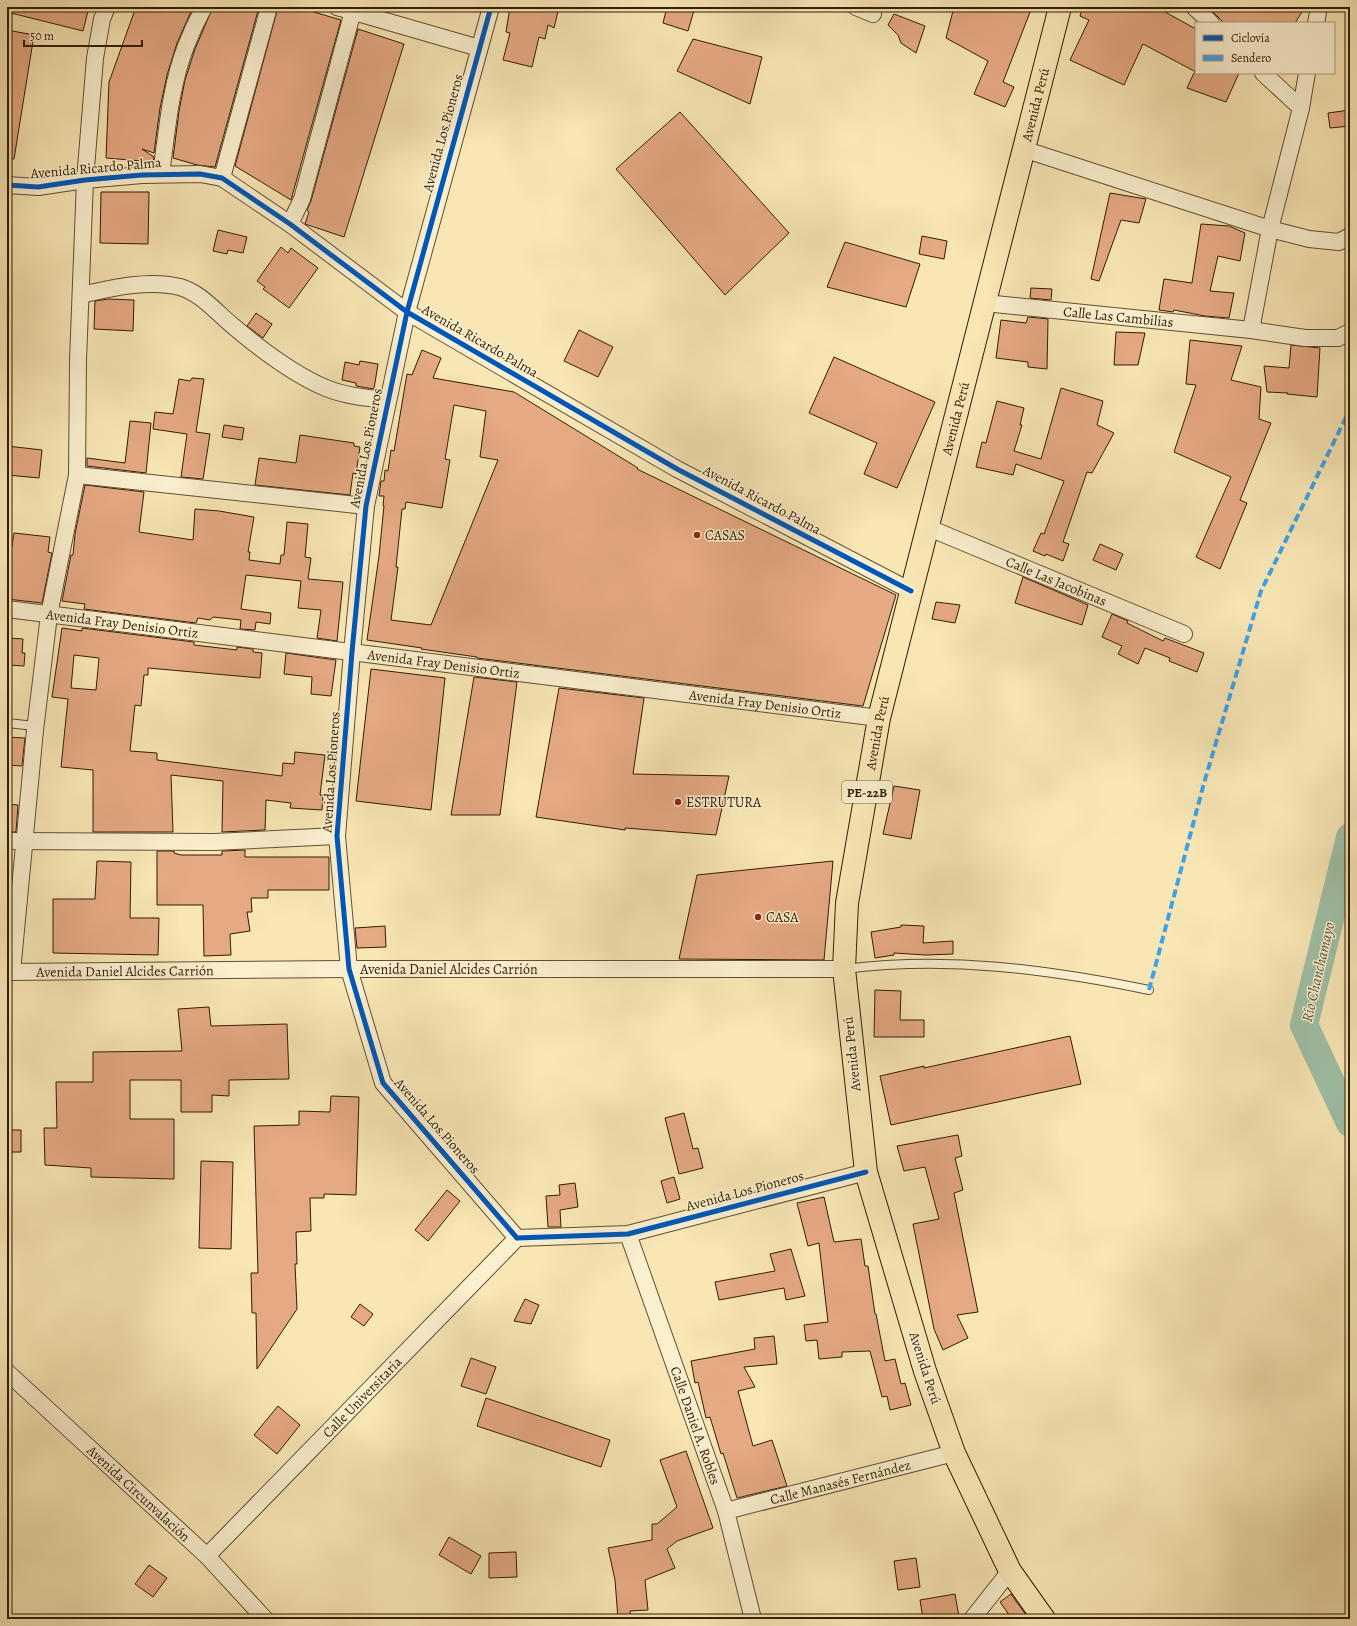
<svg xmlns="http://www.w3.org/2000/svg" width="1357" height="1626" font-family="Alegreya,serif">
  <style>
    .lines { fill: none; stroke-linecap: round; stroke-linejoin: round }
    .river { stroke: #9fc0a7; stroke-width: 28 }
    .building { fill: #e5a983; stroke: #301d02; fill-rule: evenodd }
    .lane-casing { stroke: #624f2f; stroke-width: 10 }
    .street-casing { stroke: #624f2f; stroke-width: 18 }
    .highway-casing { stroke: #301d02; stroke-width: 24 }
    .lane { stroke: #faefcf; stroke-width: 8 }
    .street { stroke: #faefcf; stroke-width: 16 }
    .highway { stroke: #f8e6b5; stroke-width: 22 }
    .quiet { stroke: #3ea2e9; stroke-width: 4; stroke-dasharray: 8 4; stroke-linecap: butt }
    .cycleway-casing { stroke: #faefcf; stroke-width: 8 }
    .cycleway { stroke: #0057b8; stroke-width: 5 }
    .poi-dot { fill: #8f2418; stroke: #faefcf; stroke-width: 1.5 }
    .labels { text-anchor: middle; dominant-baseline: central; stroke-width: 3; stroke-linejoin: round; paint-order: stroke }
    .shield { fill: #faefcf; stroke: #6d5c40; stroke-width: 1 }
    .shield-label { font-size: 13px; font-weight: bold; fill: #301d02 }
    .street-label { font-size: 14px; fill: #301d02; stroke: #faefcf }
    .poi-label { font-size: 14px; fill: #301d02; stroke: #faefcf; text-anchor: start }
    .water-label { font-size: 15px; font-style: italic; fill: #57563c; stroke: #faefcf }
  </style>
  <rect width="100%" height="100%" fill="#f8e6b5"/>
  <filter id="stains"><feTurbulence type="fractalNoise" baseFrequency=".005" numOctaves="4"/><feColorMatrix values="0 0 0 0 .2 0 0 0 0 .09 0 0 0 0 .02 0 0 0 .5 -.17"/></filter>
  <radialGradient id="worn" r=".72"><stop offset=".6" stop-color="#630" stop-opacity="0"/><stop offset="1" stop-color="#630" stop-opacity=".3"/></radialGradient>
  <g class="lines">
    <path class="river" d="M 1350,837 L 1304,1025 L 1350,1123"/>
  </g>
  <path class="building" d="M 8,7 L 89,7 L 83,31 L 7,12 Z
    M 136,7 L 193,7 L 177,43 L 167,75 L 160,108 L 154,153 L 142,149 L 154,157 L 153,162 L 106,158 L 109,82 Z
    M 213,7 L 259,7 L 215,167 L 197,165 L 173,158 L 179,111 L 185,80 L 195,49 Z
    M 278,7 L 297,7 L 341,20 L 291,200 L 235,166 Z
    M 510,7 L 559,7 L 554,28 L 548,25 L 545,39 L 539,37 L 532,67 L 503,60 L 510,33 L 506,32 Z
    M 667,7 L 695,7 L 688,31 L 663,23 Z
    M 954,7 L 1032,7 L 1003,82 L 1014,87 L 1005,107 L 974,94 L 988,61 L 946,38 Z
    M 1083,7 L 1168,7 L 1165,12 L 1196,29 L 1196,72 L 1143,44 L 1124,85 L 1070,60 L 1089,20 L 1080,16 Z
    M 1208,7 L 1305,7 L 1295,23 L 1224,23 Z
    M 894,14 L 925,26 L 916,53 L 901,43 L 898,35 L 888,25 Z
    M 358,29 L 404,44 L 344,237 L 305,224 L 309,212 L 307,210 L 311,201 Z
    M 7,30 L 34,35 L 14,159 L 7,159 Z
    M 693,39 L 762,57 L 750,104 L 677,71 Z
    M 1194,73 L 1239,73 L 1226,102 L 1187,88 Z
    M 1350,110 L 1350,126 L 1330,128 L 1328,113 Z
    M 680,112 L 789,233 L 725,295 L 616,169 Z
    M 101,192 L 149,192 L 148,244 L 100,243 Z
    M 1110,193 L 1146,199 L 1139,223 L 1121,220 L 1099,281 L 1091,279 Z
    M 1201,224 L 1229,226 L 1245,233 L 1240,261 L 1218,256 L 1210,291 L 1234,293 L 1229,318 L 1205,316 L 1174,310 L 1173,312 L 1159,310 L 1164,279 L 1192,283 Z
    M 218,230 L 247,237 L 243,253 L 228,250 L 227,254 L 213,251 Z
    M 922,236 L 947,241 L 944,259 L 919,254 Z
    M 845,242 L 920,264 L 906,307 L 827,287 Z
    M 281,247 L 288,253 L 291,248 L 318,268 L 289,308 L 263,289 L 265,287 L 257,281 Z
    M 1031,288 L 1052,289 L 1051,300 L 1030,298 Z
    M 109,299 L 134,300 L 133,331 L 94,329 L 95,301 Z
    M 256,313 L 272,324 L 263,338 L 247,326 Z
    M 1028,317 L 1048,319 L 1047,369 L 1028,367 L 1028,362 L 996,358 L 1001,320 L 1026,323 Z
    M 579,330 L 613,347 L 598,377 L 564,361 Z
    M 1116,332 L 1145,333 L 1138,365 L 1114,365 Z
    M 1190,340 L 1242,346 L 1231,380 L 1261,387 L 1259,419 L 1271,423 L 1240,500 L 1247,503 L 1220,569 L 1196,557 L 1231,477 L 1174,452 L 1196,385 L 1186,384 Z
    M 1291,345 L 1320,348 L 1317,397 L 1287,394 L 1288,393 L 1267,392 L 1264,366 L 1289,368 Z
    M 422,350 L 441,358 L 433,378 L 514,392 L 638,468 L 637,469 L 896,595 L 863,706 L 477,658 L 477,657 L 421,649 L 422,648 L 367,640 L 379,556 L 384,506 L 383,506 L 384,496 L 379,496 L 381,481 L 384,481 L 385,470 L 388,471 L 391,450 L 394,451 L 407,374 L 412,375 ZM 454,405 L 486,411 L 480,457 L 498,460 L 431,625 L 391,620 L 398,567 L 396,567 L 402,509 L 405,509 L 406,502 L 442,508 L 450,460 L 445,459 Z
    M 834,357 L 935,402 L 897,488 L 864,474 L 877,443 L 809,413 Z
    M 360,361 L 378,364 L 374,389 L 356,386 L 356,383 L 342,380 L 345,362 L 359,365 Z
    M 192,378 L 204,379 L 196,432 L 210,434 L 203,479 L 181,477 L 187,434 L 153,429 L 155,412 L 173,414 L 179,379 L 190,381 Z
    M 1061,388 L 1103,401 L 1097,425 L 1114,433 L 1092,473 L 1087,472 L 1063,542 L 1069,544 L 1063,561 L 1046,554 L 1045,556 L 1033,551 L 1041,533 L 1044,534 L 1064,481 L 1016,464 L 1013,475 L 976,467 L 982,442 L 986,443 L 997,401 L 1024,408 L 1020,425 L 1022,425 L 1014,451 L 1041,459 Z
    M 130,421 L 151,423 L 146,473 L 87,466 L 87,458 L 125,463 Z
    M 224,425 L 244,428 L 242,440 L 222,437 Z
    M 300,435 L 354,443 L 354,446 L 360,447 L 356,474 L 353,473 L 350,495 L 255,485 L 259,458 L 296,463 Z
    M 7,446 L 42,450 L 39,478 L 7,475 Z
    M 85,485 L 144,492 L 139,532 L 193,540 L 195,509 L 219,511 L 254,517 L 248,552 L 250,552 L 249,560 L 280,564 L 281,555 L 284,555 L 287,522 L 308,524 L 305,557 L 311,558 L 308,579 L 343,582 L 337,641 L 317,638 L 321,610 L 298,608 L 301,581 L 246,575 L 241,609 L 271,613 L 270,624 L 256,622 L 255,630 L 240,629 L 241,620 L 213,617 L 210,620 L 198,618 L 196,623 L 84,609 L 85,604 L 62,601 L 71,555 L 73,555 L 75,534 Z
    M 14,533 L 50,537 L 48,552 L 52,553 L 42,603 L 7,599 L 7,576 Z
    M 1100,544 L 1123,554 L 1116,570 L 1093,560 Z
    M 1023,577 L 1088,605 L 1082,625 L 1015,603 Z
    M 936,602 L 960,605 L 955,623 L 932,619 Z
    M 1112,614 L 1128,621 L 1127,623 L 1163,641 L 1165,638 L 1204,653 L 1197,672 L 1169,661 L 1170,658 L 1145,648 L 1138,664 L 1118,654 L 1122,646 L 1102,637 Z
    M 62,628 L 82,631 L 82,628 L 194,642 L 194,645 L 237,650 L 237,647 L 253,649 L 253,652 L 262,653 L 260,678 L 148,668 L 148,675 L 144,675 L 141,706 L 135,705 L 130,751 L 157,753 L 157,760 L 282,776 L 283,763 L 294,764 L 295,752 L 325,755 L 320,795 L 323,795 L 322,810 L 290,808 L 291,803 L 266,800 L 265,830 L 222,832 L 223,781 L 171,775 L 173,832 L 93,832 L 93,770 L 61,767 L 68,699 L 52,697 ZM 74,655 L 99,658 L 96,690 L 71,688 Z
    M 7,638 L 23,639 L 22,653 L 25,653 L 24,666 L 7,665 Z
    M 286,653 L 336,660 L 331,696 L 311,694 L 312,677 L 284,674 Z
    M 371,669 L 445,678 L 431,810 L 356,801 Z
    M 474,677 L 517,682 L 500,815 L 451,815 Z
    M 559,688 L 644,698 L 633,774 L 729,776 L 716,835 L 625,828 L 625,830 L 536,817 Z
    M 7,737 L 25,738 L 22,766 L 7,765 Z
    M 894,786 L 920,790 L 911,839 L 883,834 Z
    M 7,804 L 18,805 L 16,832 L 7,832 Z
    M 245,850 L 245,857 L 329,857 L 329,890 L 268,890 L 268,898 L 251,898 L 252,912 L 247,912 L 250,931 L 230,934 L 231,955 L 204,956 L 203,905 L 157,905 L 157,851 L 174,851 L 174,853 L 181,855 L 222,855 L 222,851 Z
    M 97,861 L 131,862 L 130,918 L 159,918 L 158,955 L 53,953 L 53,899 L 95,899 Z
    M 833,861 L 824,960 L 679,959 L 697,875 Z
    M 901,925 L 924,926 L 923,943 L 953,941 L 953,954 L 926,955 L 894,953 L 894,955 L 875,958 L 871,932 L 901,927 Z
    M 385,926 L 386,947 L 357,948 L 355,928 Z
    M 875,990 L 901,991 L 900,1020 L 924,1020 L 924,1037 L 874,1037 Z
    M 209,1007 L 211,1026 L 287,1024 L 289,1079 L 229,1080 L 229,1096 L 212,1095 L 212,1112 L 181,1112 L 181,1080 L 130,1080 L 130,1119 L 174,1119 L 174,1179 L 91,1177 L 91,1168 L 45,1165 L 44,1128 L 57,1128 L 56,1082 L 93,1082 L 93,1052 L 182,1051 L 178,1009 Z
    M 1070,1036 L 1081,1084 L 891,1125 L 880,1076 L 924,1066 L 924,1068 Z
    M 331,1096 L 359,1097 L 356,1195 L 324,1194 L 324,1198 L 310,1198 L 311,1231 L 296,1232 L 297,1264 L 295,1264 L 297,1309 L 257,1369 L 256,1313 L 252,1313 L 251,1273 L 258,1273 L 254,1126 L 299,1125 L 299,1111 L 330,1112 Z
    M 684,1113 L 693,1149 L 698,1148 L 703,1168 L 679,1174 L 665,1118 Z
    M 8,1130 L 21,1130 L 21,1152 L 8,1152 Z
    M 958,1135 L 962,1156 L 955,1158 L 963,1190 L 954,1193 L 978,1312 L 957,1315 L 968,1338 L 943,1350 L 934,1329 L 913,1224 L 939,1219 L 925,1167 L 904,1171 L 897,1146 Z
    M 201,1161 L 233,1162 L 231,1249 L 199,1248 Z
    M 674,1177 L 680,1199 L 667,1203 L 661,1181 Z
    M 575,1183 L 578,1207 L 560,1210 L 561,1227 L 548,1227 L 546,1196 L 560,1195 L 559,1185 Z
    M 447,1190 L 460,1201 L 428,1241 L 415,1230 Z
    M 824,1197 L 834,1242 L 861,1239 L 865,1266 L 868,1266 L 875,1314 L 876,1314 L 885,1361 L 895,1359 L 901,1384 L 905,1383 L 911,1405 L 890,1410 L 887,1396 L 882,1397 L 870,1351 L 842,1352 L 842,1357 L 819,1359 L 817,1340 L 806,1341 L 804,1325 L 828,1322 L 819,1243 L 808,1246 L 797,1203 Z
    M 791,1249 L 805,1296 L 786,1300 L 784,1288 L 719,1300 L 715,1282 L 775,1271 L 770,1254 Z
    M 525,1299 L 539,1305 L 531,1324 L 514,1321 Z
    M 360,1304 L 373,1314 L 364,1326 L 351,1317 Z
    M 774,1336 L 777,1364 L 744,1367 L 755,1387 L 738,1391 L 753,1446 L 772,1440 L 787,1486 L 737,1498 L 723,1453 L 721,1454 L 710,1417 L 706,1418 L 698,1382 L 695,1383 L 691,1361 L 755,1349 L 754,1338 Z
    M 471,1358 L 496,1367 L 486,1394 L 461,1386 Z
    M 486,1398 L 610,1440 L 601,1467 L 477,1426 Z
    M 278,1406 L 300,1425 L 277,1454 L 254,1435 Z
    M 686,1451 L 713,1528 L 677,1541 L 667,1549 L 675,1568 L 645,1580 L 648,1610 L 630,1611 L 631,1619 L 618,1619 L 615,1580 L 608,1548 L 652,1540 L 652,1524 L 657,1524 L 677,1507 L 660,1460 Z
    M 449,1537 L 481,1556 L 471,1574 L 439,1555 Z
    M 516,1552 L 517,1577 L 489,1578 L 489,1553 Z
    M 916,1558 L 920,1587 L 898,1590 L 894,1561 Z
    M 149,1565 L 167,1578 L 153,1597 L 135,1584 Z
    M 955,1594 L 959,1617 L 947,1619 L 923,1619 L 920,1600 Z
    M 1011,1594 L 1029,1619 L 1012,1619 L 1000,1602 Z"/>
  <g class="lines">
    <defs>
      <path id="lane" d="M 7,723 L 35,726
        M 844,969 C 948,956 1047,969 1149,990"/>
      <g id="street">
        <path d="M 337,7 L 479,48"/>
        <path d="M 491,7 L 407,312 L 366,506 L 352,652 L 337,836 L 349,969 L 383,1083 L 517,1238 L 628,1234 L 866,1172"/>
        <path d="M 856,7 L 873,14"/>
        <path d="M 1194,7 L 1211,23"/>
        <path d="M 1316,23 L 1319,7"/>
        <path d="M 1263,73 L 1301,108"/>
        <path d="M 1023,149 L 1270,229 L 1309,239 L 1339,242 L 1350,236"/>
        <path d="M 161,174 C 167,132 170,87 186,46 C 191,33 197,20 204,7"/>
        <path d="M 222,178 L 269,7"/>
        <path d="M 7,185 L 38,187 L 85,180 L 142,175 L 200,174 L 222,178 L 290,224 L 407,312 L 677,469 L 911,591"/>
        <path d="M 290,224 L 302,199 L 353,11"/>
        <path d="M 81,295 C 111,288 149,279 180,287 C 201,293 217,313 233,326 C 259,348 295,375 326,388 C 345,396 368,398 388,400"/>
        <path id="s1" d="M 985,303 L 1251,330 L 1305,338 L 1338,338 L 1350,332"/>
        <path d="M 1251,330 L 1270,229 L 1301,108 L 1307,73"/>
        <path d="M 77,475 L 366,506"/>
        <path id="s2" d="M 929,528 L 1184,634"/>
        <path id="s3" d="M 7,609 L 879,718"/>
        <path d="M 7,841 L 214,842 L 337,836"/>
        <path id="s4" d="M 7,972 L 349,969 L 844,969"/>
        <path d="M 12,972 L 35,730 L 49,615 L 77,475 L 78,360 L 85,180 L 95,58 L 102,19 L 107,7"/>
        <path id="s5" d="M 628,1234 L 726,1511 L 753,1619"/>
        <path id="s6" d="M 7,1372 L 207,1556 L 265,1619"/>
        <path id="s7" d="M 726,1511 L 954,1453"/>
        <path id="s8" d="M 207,1556 L 517,1238"/>
        <path d="M 972,1619 L 1010,1571"/>
      </g>
      <g id="highway">
        <path id="s9" d="M 1044,1619 L 1010,1571 L 954,1453 L 925,1371 L 866,1172 L 844,969 L 847,903 L 879,718 L 1060,7"/>
      </g>
    </defs>
    <use href="#lane" class="lane-casing"/>
    <use href="#street" class="street-casing"/>
    <use href="#highway" class="highway-casing"/>
    <use href="#lane" class="lane"/>
    <use href="#street" class="street"/>
    <use href="#highway" class="highway"/>
    <path class="quiet" d="M 353,11 L 354,7
      M 1149,990 L 1204,783 L 1261,591 L 1350,409"/>
    <defs>
      <path id="cycleway" d="M 491,7 L 407,312 L 366,506 L 352,652 L 337,836 L 349,969 L 383,1083 L 517,1238 L 628,1234 L 866,1172
        M 7,185 L 38,187 L 85,180 L 142,175 L 200,174 L 222,178 L 290,224 L 407,312 L 677,469 L 911,591"/>
    </defs>
    <use href="#cycleway" class="cycleway-casing"/>
    <use href="#cycleway" class="cycleway"/>
  </g>
  <g class="poi-dot">
    <circle cx="697" cy="535" r="4"/>
    <circle cx="678" cy="802" r="4"/>
    <circle cx="758" cy="917" r="4"/>
  </g>
  <g class="labels">
    <rect class="shield" x="842" y="781" width="50" height="22" rx="3"/>
    <g class="shield-label">
      <text x="867" y="792">PE-22B</text>
    </g>
    <g class="street-label">
      <text stroke="none"><textPath href="#s9" startOffset="1575">Avenida Perú</textPath></text>
      <text transform="translate(443 133) rotate(-75)">Avenida Los Pioneros</text>
      <text transform="translate(96 168) rotate(-5)">Avenida Ricardo Palma</text>
      <text stroke="none"><textPath href="#s1" startOffset="134">Calle Las Cambilias</textPath></text>
      <text transform="translate(480 341) rotate(30)">Avenida Ricardo Palma</text>
      <text stroke="none"><textPath href="#s9" startOffset="1251">Avenida Perú</textPath></text>
      <text transform="translate(366 448) rotate(-79)">Avenida Los Pioneros</text>
      <text transform="translate(762 500) rotate(28)">Avenida Ricardo Palma</text>
      <text stroke="none"><textPath href="#s2" startOffset="138">Calle Las Jacobinas</textPath></text>
      <text stroke="none"><textPath href="#s3" startOffset="116">Avenida Fray Denisio Ortiz</textPath></text>
      <text stroke="none"><textPath href="#s3" startOffset="440">Avenida Fray Denisio Ortiz</textPath></text>
      <text stroke="none"><textPath href="#s3" startOffset="764">Avenida Fray Denisio Ortiz</textPath></text>
      <text stroke="none"><textPath href="#s9" startOffset="927">Avenida Perú</textPath></text>
      <text transform="translate(331 772) rotate(-86)">Avenida Los Pioneros</text>
      <text stroke="none"><textPath href="#s4" startOffset="442">Avenida Daniel Alcides Carrión</textPath></text>
      <text stroke="none"><textPath href="#s4" startOffset="118">Avenida Daniel Alcides Carrión</textPath></text>
      <text transform="translate(852 1054) rotate(-96)">Avenida Perú</text>
      <text transform="translate(437 1126) rotate(49)">Avenida Los Pioneros</text>
      <text transform="translate(745 1191) rotate(-15)">Avenida Los Pioneros</text>
      <text transform="translate(925 1368) rotate(72)">Avenida Perú</text>
      <text stroke="none"><textPath href="#s8" startOffset="222">Calle Universitaria</textPath></text>
      <text stroke="none"><textPath href="#s5" startOffset="203">Calle Daniel A. Robles</textPath></text>
      <text stroke="none"><textPath href="#s7" startOffset="118">Calle Manasés Fernández</textPath></text>
      <text stroke="none"><textPath href="#s6" startOffset="179">Avenida Circunvalación</textPath></text>
    </g>
    <g class="poi-label">
      <text x="705" y="535">CASAS</text>
      <text x="686" y="802">ESTRUTURA</text>
      <text x="766" y="917">CASA</text>
    </g>
    <g class="water-label">
      <text transform="translate(1318 972) rotate(-77)">Río Chanchamayo</text>
    </g>
  </g>
  <rect width="1357" height="1626" fill="none" stroke="#f8e6b5" stroke-width="24"/>
  <rect x="8" y="8" width="1341" height="1610" fill="none" stroke="#301d02" stroke-width="2"/>
  <rect x="12" y="12" width="1333" height="1602" fill="none" stroke="#301d02"/>
  <rect x="1195" y="22" width="140" height="52" fill="#faefcf" stroke="#a99b7d"/>
  <rect x="1203" y="35" width="20" height="6" fill="#0057b8" stroke="#a99b7d"/>
  <text x="1231" y="42" font-size="12" fill="#301d02">Ciclovía</text>
  <rect x="1203" y="55" width="20" height="6" fill="#3ea2e9" stroke="#a99b7d"/>
  <text x="1231" y="62" font-size="12" fill="#301d02">Sendero</text>
  <path d="M24 40v6h118v-6" fill="none" stroke="#301d02" stroke-width="2"/>
  <text x="30" y="40" font-size="12" fill="#301d02" stroke="#faefcf" stroke-width="3" paint-order="stroke">50 m</text>
  <rect width="100%" height="100%" filter="url(#stains)"/>
  <rect width="100%" height="100%" fill="url(#worn)"/>
</svg>
